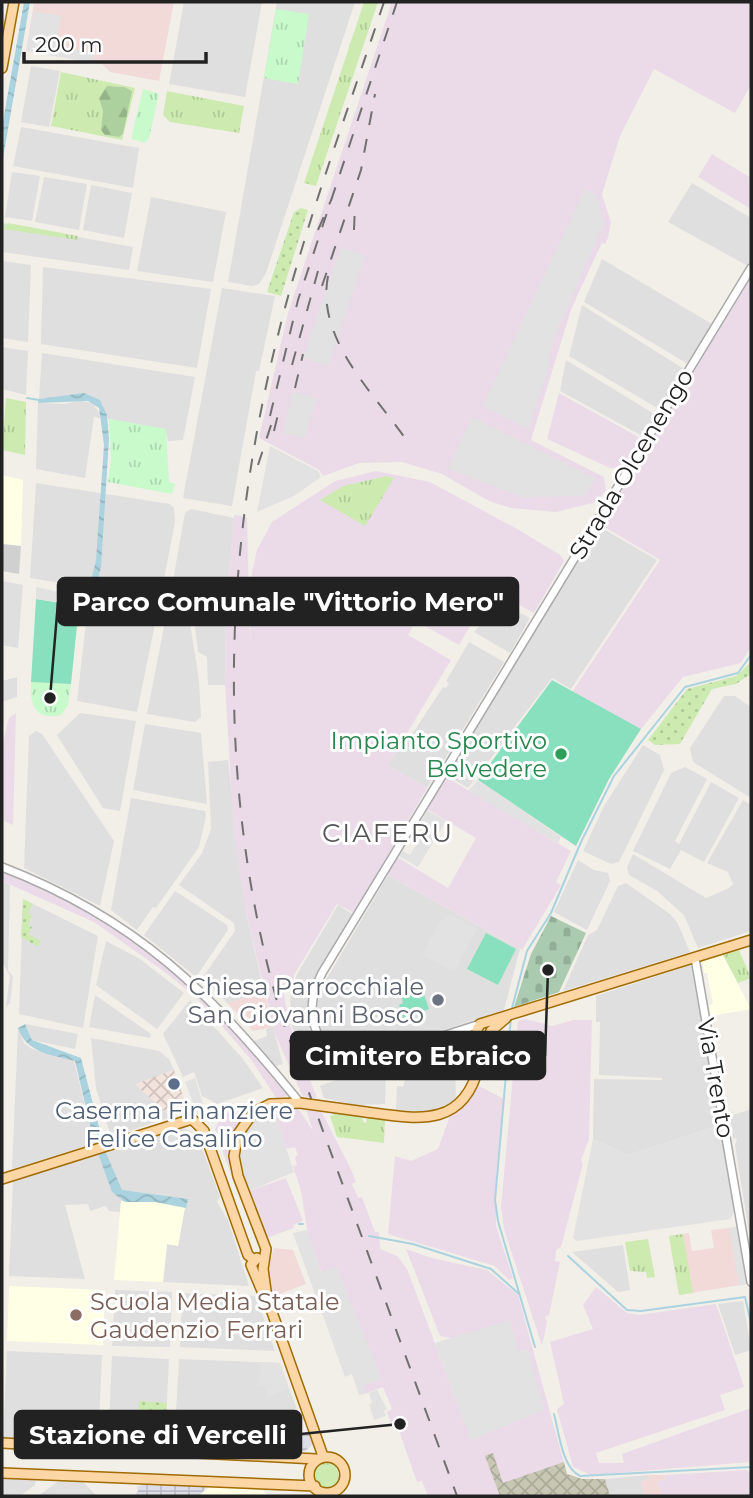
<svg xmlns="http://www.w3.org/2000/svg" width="753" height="1498" font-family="Montserrat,sans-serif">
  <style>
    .residential { fill: #e0dfdf }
    .commercial { fill: #f2dad9 }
    .industrial { fill: #ebdbe8 }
    .education { fill: #ffffe5 }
    .religious { fill: #d0d0d0 }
    .military { fill: url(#military-cross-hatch) }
    .construction { fill: url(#construction-cross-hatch) }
    .grass { fill: url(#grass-tufts); fill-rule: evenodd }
    .forest { fill: url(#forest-firs) }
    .cemetery { fill: url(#cemetery-stones) }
    .park { fill: url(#park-tufts) }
    .garden { fill: url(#garden-dots) }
    .pitch { fill: #88e0be }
    .parking { fill: #e2e2e2 }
    .plaza { fill: url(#plaza-grid) }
    .water { fill: url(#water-waves) }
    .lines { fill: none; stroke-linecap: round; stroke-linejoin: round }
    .stream { stroke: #aad3df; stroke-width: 2 }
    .minor-casing { stroke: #a9a9a9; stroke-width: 10 }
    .major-casing { stroke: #a06b00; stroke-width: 12 }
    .minor { stroke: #fff; stroke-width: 7 }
    .major { stroke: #fcd6a4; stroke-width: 9 }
    .rail { stroke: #707070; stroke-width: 2; stroke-dasharray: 14 14; stroke-linecap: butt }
    .major-bridge-casing { stroke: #a06b00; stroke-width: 12; stroke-linecap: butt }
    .major-bridge { stroke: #fcd6a4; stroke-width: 9 }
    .leisure-dot { fill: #2e9e5b; stroke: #fff; stroke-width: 2.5 }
    .worship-dot { fill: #6b7280; stroke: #fff; stroke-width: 2.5 }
    .service-dot { fill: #5c6f8a; stroke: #fff; stroke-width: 2.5 }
    .education-dot { fill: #8d6e63; stroke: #fff; stroke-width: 2.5 }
    .labels { text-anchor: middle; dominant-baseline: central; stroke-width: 6; stroke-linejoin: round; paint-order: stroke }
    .street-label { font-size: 24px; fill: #222; stroke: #fff }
    .leisure-label { font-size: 24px; fill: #27864d; stroke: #fff; text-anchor: end }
    .worship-label { font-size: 24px; fill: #5b616d; stroke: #fff; text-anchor: end }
    .service-label { font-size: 24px; fill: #4e5e75; stroke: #fff }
    .education-label { font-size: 24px; fill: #785e54; stroke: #fff; text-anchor: start }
    .neighbourhood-label { font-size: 26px; letter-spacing: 2px; fill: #555; stroke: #fff }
    .leader { fill: none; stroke: #222; stroke-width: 2.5 }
    .callout-dot { fill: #222; stroke: #fff; stroke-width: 2.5 }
    .callout { fill: #222; stroke: #222; stroke-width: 2.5 }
    .callout-label { font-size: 26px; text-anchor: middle; font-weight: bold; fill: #fff }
  </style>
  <defs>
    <pattern id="military-cross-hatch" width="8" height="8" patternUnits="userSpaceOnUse" patternTransform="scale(1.75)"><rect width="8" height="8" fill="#f3e3dd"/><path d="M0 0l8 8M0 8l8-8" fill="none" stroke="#d0c2bd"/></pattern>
    <pattern id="construction-cross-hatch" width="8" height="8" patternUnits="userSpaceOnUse" patternTransform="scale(1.75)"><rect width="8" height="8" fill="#c7c7b4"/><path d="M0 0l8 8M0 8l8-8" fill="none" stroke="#abab9a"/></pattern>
    <pattern id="grass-tufts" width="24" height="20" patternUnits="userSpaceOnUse" patternTransform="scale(1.75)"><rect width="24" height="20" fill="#cdebb0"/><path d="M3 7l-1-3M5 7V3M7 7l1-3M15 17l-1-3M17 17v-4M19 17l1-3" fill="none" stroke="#b0c997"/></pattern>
    <pattern id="forest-firs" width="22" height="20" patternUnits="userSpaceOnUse" patternTransform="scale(1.75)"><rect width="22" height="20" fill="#add19e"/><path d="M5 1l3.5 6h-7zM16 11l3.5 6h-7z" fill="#95b388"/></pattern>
    <pattern id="cemetery-stones" width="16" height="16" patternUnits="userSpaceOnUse" patternTransform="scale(1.75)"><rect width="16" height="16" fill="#aacbaf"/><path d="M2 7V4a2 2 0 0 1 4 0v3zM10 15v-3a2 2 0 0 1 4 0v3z" fill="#92ae96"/></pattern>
    <pattern id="park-tufts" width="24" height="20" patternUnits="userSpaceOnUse" patternTransform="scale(1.75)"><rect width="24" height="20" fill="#c8facc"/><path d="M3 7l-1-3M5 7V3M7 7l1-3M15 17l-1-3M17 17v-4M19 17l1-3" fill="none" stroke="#acd6af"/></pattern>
    <pattern id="garden-dots" width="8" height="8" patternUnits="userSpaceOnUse" patternTransform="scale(1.75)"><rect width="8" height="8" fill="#cdebb0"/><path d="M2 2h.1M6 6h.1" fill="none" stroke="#b0c997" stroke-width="1.8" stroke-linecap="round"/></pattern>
    <pattern id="plaza-grid" width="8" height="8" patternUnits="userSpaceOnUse" patternTransform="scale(1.75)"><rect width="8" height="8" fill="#dddde8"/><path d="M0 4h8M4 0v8" fill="none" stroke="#bdbdc7"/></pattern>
    <pattern id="water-waves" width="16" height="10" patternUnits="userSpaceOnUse" patternTransform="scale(1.75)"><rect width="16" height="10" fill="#aad3df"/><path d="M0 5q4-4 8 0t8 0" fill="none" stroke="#92b5bf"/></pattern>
  </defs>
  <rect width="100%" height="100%" fill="#f2efe9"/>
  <path class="residential" d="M 184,2 L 262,2 L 245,97 L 169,84 Z
    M 277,2 L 355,2 L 266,273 L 259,284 L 252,286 L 228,282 Z
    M 31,66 L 60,71 L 49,127 L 21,122 Z
    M 21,127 L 139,148 L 133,188 L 13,166 Z
    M 12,172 L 40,176 L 32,221 L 5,217 Z
    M 44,177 L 87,184 L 79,230 L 35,222 Z
    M 692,183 L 751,218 L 751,260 L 748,266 L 668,222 Z
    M 91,185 L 132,193 L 124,238 L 83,230 Z
    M 151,197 L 226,212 L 213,282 L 137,271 Z
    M 2,223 L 133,247 L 129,270 L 2,252 Z
    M 602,259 L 712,324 L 688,364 L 584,302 Z
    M 2,261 L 31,265 L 28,342 L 2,338 Z
    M 43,267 L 211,289 L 197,368 L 41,344 Z
    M 222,288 L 275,296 L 259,371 L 256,371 L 232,506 L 183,498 Z
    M 582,305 L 684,369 L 659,409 L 569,356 Z
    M 2,347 L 28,351 L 26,395 L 2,389 Z
    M 42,353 L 195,377 L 183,440 L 168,441 L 165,429 L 108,419 L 100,400 L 85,394 L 39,399 Z
    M 566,360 L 656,415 L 644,437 L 560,391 Z
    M 79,401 L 93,403 L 100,415 L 100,418 L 94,417 L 85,478 L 36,469 L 38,403 L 64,404 Z
    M 36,483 L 170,504 L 174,508 L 175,522 L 160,600 L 30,578 Z
    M 191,509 L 234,518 L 226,616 L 225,685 L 208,685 L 207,657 L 198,652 L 194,618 L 197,611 L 192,606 L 169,602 L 185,513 Z
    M 600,527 L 657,560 L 571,689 L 552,678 L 468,788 L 445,774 Z
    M 2,581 L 23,585 L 18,648 L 2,645 Z
    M 89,596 L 158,609 L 137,712 L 77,701 Z
    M 168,606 L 188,610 L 199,681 L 201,717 L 195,722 L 147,714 Z
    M 518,612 L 530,618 L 510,653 L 474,632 L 486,619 L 497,613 Z
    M 469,642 L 504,662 L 427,788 L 388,765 L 405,737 L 409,739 L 443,687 L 446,688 L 449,683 L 446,681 Z
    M 17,677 L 17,697 L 2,702 L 2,681 Z
    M 724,696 L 735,696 L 751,707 L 751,798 L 693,762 L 690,748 Z
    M 80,713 L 136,721 L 120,811 L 103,808 L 57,735 Z
    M 145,724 L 201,733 L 207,804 L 133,790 Z
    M 36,731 L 42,734 L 114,841 L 100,906 L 24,868 L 29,736 Z
    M 643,745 L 660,755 L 664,770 L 619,862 L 611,864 L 583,851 L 604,806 Z
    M 228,760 L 246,912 L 264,992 L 227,1003 L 203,977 L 235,931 L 234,923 L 179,885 L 202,853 L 211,829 L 208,762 Z
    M 685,767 L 707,779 L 675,841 L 679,844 L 711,782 L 739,798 L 704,862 L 681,850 L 670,869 L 633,851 L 671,773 Z
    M 131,798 L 205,811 L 206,816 L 199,847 L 156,908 L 153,907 L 137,930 L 111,910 Z
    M 743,800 L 751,805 L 751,931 L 698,948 L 684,915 L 657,891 L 629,875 L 627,867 L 633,854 L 706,898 L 729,888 L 733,884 L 728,872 L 707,863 Z
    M 578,860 L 594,870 L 608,873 L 610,881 L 587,930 L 554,912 Z
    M 388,875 L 520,949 L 504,1010 L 334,1066 L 316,1014 L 320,990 Z
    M 2,881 L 10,885 L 8,970 L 13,977 L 10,1003 L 6,1007 L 10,976 L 2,962 Z
    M 626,883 L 670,914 L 677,922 L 690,952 L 563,991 L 588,935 L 597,930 L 618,886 Z
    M 175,891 L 227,925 L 228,930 L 196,977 L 144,935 Z
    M 23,899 L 98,936 L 83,1028 L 19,1014 Z
    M 338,905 L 354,915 L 310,986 L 306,1018 L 322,1069 L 308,1074 L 291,1023 L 290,989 L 294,989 L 296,976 Z
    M 106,941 L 140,959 L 184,993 L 157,1029 L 96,985 Z
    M 691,965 L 720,1125 L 628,1155 L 593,1139 L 594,1079 L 662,1080 L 662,1078 L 599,1075 L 600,1022 L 596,1022 L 596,996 Z
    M 95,995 L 151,1034 L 150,1038 L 89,1027 Z
    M 190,1000 L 243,1059 L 263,1088 L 217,1104 L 202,1096 L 194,1072 L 183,1077 L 163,1034 Z
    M 25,1024 L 78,1034 L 75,1049 L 32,1040 Z
    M 273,1027 L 283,1064 L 276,1066 L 254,1041 L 267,1036 L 266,1029 Z
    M 18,1028 L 24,1043 L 32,1049 L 74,1061 L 94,1143 L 12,1169 Z
    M 466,1036 L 467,1062 L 455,1062 L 456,1100 L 429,1112 L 396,1110 L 397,1086 L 403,1087 L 405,1080 L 400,1061 Z
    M 91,1038 L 159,1051 L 169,1059 L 174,1070 L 136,1084 L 171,1117 L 111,1137 L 96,1088 Z
    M 383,1063 L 386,1074 L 385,1104 L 356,1105 L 324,1098 L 320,1086 Z
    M 751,1109 L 751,1245 L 735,1145 L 737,1139 L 733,1138 L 730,1116 Z
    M 183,1128 L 197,1134 L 220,1197 L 217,1202 L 228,1220 L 249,1286 L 163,1282 L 167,1244 L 178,1246 L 185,1207 L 121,1201 L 120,1212 L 109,1211 L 106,1206 L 90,1211 L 88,1204 L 65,1205 L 85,1279 L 9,1276 L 13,1181 Z
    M 623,1245 L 630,1290 L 618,1292 L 572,1252 Z
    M 115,1290 L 172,1292 L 170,1347 L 112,1346 Z
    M 182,1293 L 256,1296 L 275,1351 L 180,1347 Z
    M 743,1301 L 751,1350 L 735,1355 L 718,1304 Z
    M 7,1351 L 102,1355 L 98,1444 L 3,1440 Z
    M 112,1356 L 169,1359 L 165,1446 L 108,1444 Z
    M 179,1359 L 280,1363 L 303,1426 L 254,1450 L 174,1447 Z
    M 648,1475 L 648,1479 L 641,1482 L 645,1496 L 610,1496 L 605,1479 Z
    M 2,1478 L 36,1479 L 35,1485 L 20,1496 L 2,1496 Z
    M 60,1480 L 82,1481 L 97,1496 L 38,1496 Z"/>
  <path class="commercial" d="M 34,2 L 174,2 L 159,81 L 110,72 L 102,64 L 26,51 Z
    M 264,992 L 273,1027 L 253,1031 L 227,1003 Z
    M 737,1227 L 746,1284 L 679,1295 L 669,1236 L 689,1233 L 692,1251 L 714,1248 L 711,1230 Z
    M 274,1248 L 293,1250 L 306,1284 L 277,1295 L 269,1292 L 266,1273 Z
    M 648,1475 L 664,1475 L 666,1479 L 657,1482 L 662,1496 L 645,1496 L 640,1482 L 648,1479 Z"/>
  <path class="industrial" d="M 392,2 L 751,2 L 751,85 L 735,113 L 654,69 L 620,136 L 602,194 L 611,222 L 608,238 L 605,244 L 602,243 L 572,307 L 531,440 L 604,477 L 606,490 L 597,502 L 556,512 L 511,508 L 489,501 L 442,474 L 402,462 L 359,463 L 323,476 L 319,470 L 259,438 L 288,313 Z
    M 712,154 L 751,178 L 751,209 L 698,177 Z
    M 751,277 L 751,646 L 741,663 L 683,677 L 641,729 L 572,692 L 660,560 L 601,525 Z
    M 559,393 L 642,439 L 623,468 L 610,468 L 547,439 Z
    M 376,471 L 430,482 L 519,530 L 560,555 L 564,561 L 534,613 L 497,592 L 500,587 L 495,584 L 459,645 L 416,621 L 408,635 L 451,660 L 388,765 L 427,788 L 354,913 L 337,904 L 294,975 L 293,988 L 283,988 L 289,1023 L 317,1098 L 303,1097 L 275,1034 L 246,912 L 234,833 L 225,685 L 226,616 L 234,515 L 247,517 L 250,640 L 252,572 L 257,550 L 272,522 L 335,481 Z
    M 16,713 L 13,825 L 2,820 L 2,747 L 9,718 Z
    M 446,777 L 571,851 L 556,882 L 561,885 L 522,950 L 388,875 L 397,857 L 448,888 L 476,838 L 427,809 Z
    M 2,871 L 99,916 L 169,966 L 231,1027 L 287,1093 L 287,1096 L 276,1098 L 252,1061 L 222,1026 L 195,996 L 162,970 L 94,922 L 2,881 Z
    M 525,1019 L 553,1026 L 573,1020 L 592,1020 L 589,1139 L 581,1160 L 583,1164 L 561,1247 L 556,1250 L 555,1261 L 560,1262 L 549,1315 L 545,1317 L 547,1322 L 542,1346 L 504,1229 L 501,1207 L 518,1021 Z
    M 479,1086 L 504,1099 L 496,1173 L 496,1226 L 513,1278 L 509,1280 L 495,1266 L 388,1234 L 395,1156 L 411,1161 L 438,1149 L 450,1116 L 467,1103 Z
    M 289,1107 L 298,1108 L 313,1131 L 306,1109 L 321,1111 L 350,1167 L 356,1182 L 352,1184 L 358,1198 L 362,1197 L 375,1232 L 379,1232 L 380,1249 L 397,1256 L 407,1269 L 471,1439 L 544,1410 L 527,1350 L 518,1352 L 440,1336 L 406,1249 L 432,1258 L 487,1270 L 518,1295 L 567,1474 L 582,1479 L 605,1479 L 610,1496 L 428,1496 L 422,1481 L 417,1482 L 398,1428 L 393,1429 L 387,1412 L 392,1409 L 383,1387 L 365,1394 L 308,1235 L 301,1191 L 293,1166 L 297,1165 L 295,1157 L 298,1155 L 295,1147 L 286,1149 L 273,1109 Z
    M 241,1109 L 249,1125 L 240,1165 L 242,1172 L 232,1177 L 215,1129 L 221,1115 Z
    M 286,1178 L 303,1221 L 293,1225 L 294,1228 L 267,1238 L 249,1191 Z
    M 596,1287 L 627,1313 L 639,1315 L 716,1304 L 744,1387 L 720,1395 L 725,1410 L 596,1453 L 599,1463 L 624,1463 L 622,1454 L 751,1408 L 751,1462 L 591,1475 L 573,1467 L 557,1409 L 564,1404 L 550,1342 L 593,1329 L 583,1305 Z
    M 747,1470 L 751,1474 L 751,1496 L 662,1496 L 657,1482 L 666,1479 L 664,1475 Z"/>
  <path class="education" d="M 2,475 L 23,480 L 21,546 L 2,544 Z
    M 723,955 L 751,1009 L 711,1016 L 709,1005 L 713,1004 L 707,973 L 704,973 L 702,961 Z
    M 121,1201 L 158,1201 L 185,1207 L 178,1246 L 167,1244 L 163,1282 L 114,1280 Z
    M 9,1286 L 105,1290 L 103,1345 L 7,1341 Z
    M 211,1486 L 263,1488 L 266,1496 L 199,1496 Z"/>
  <path class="religious" d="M 2,533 L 2,544 L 21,546 L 19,574 L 2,571 Z"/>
  <path class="military" d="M 174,1070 L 185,1101 L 178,1114 L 171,1117 L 135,1084 Z"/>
  <path class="construction" d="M 493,1453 L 503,1483 L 564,1462 L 567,1474 L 582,1479 L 605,1479 L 610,1496 L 500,1496 L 485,1456 Z"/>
  <path class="grass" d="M 364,2 L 378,2 L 316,186 L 304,183 Z
    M 61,72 L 135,88 L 122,140 L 51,126 ZM 112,86 L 124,87 L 119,137 L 105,135 L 102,123 Z
    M 167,91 L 244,106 L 239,133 L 170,122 L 163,115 Z
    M 8,223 L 78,236 L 78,240 L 3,229 Z
    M 6,398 L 26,402 L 25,455 L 2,450 Z
    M 387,476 L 394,478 L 365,526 L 320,500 L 343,486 Z
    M 739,950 L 751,978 L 738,983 L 723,955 Z
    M 333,1112 L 361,1115 L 364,1123 L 367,1122 L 365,1116 L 385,1119 L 384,1143 L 337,1137 L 330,1116 L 334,1115 Z
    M 683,1234 L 693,1293 L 679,1295 L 669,1236 Z
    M 648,1239 L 655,1277 L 647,1278 L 646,1272 L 630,1271 L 625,1242 Z
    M 328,1458 L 335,1463 L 340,1478 L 336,1487 L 329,1490 L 318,1485 L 313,1471 L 320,1459 Z"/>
  <path class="forest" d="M 107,86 L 124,87 L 132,91 L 123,134 L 119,137 L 105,135 L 101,130 L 103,111 L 99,98 Z"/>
  <path class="cemetery" d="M 551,916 L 586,933 L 559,992 L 514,1007 L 531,954 Z"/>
  <path class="park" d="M 276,9 L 309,14 L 298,84 L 264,78 Z
    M 143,89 L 159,94 L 149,138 L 145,143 L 132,139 L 132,134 Z
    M 109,419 L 166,429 L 169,482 L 175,484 L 172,494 L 108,482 L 111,460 Z
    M 31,682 L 71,684 L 68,705 L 61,715 C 34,721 30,704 31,682 Z"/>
  <path class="garden" d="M 301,208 L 308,210 L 281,296 L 267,292 L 294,212 Z
    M 751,662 L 751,674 L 736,684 L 712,689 L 680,744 L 655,745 L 648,740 L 687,689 L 736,676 Z
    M 23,899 L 33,904 L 28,913 L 32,916 L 28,925 L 32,927 L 28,934 L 41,941 L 38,947 L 21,937 Z
    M 139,1401 L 167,1403 L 166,1413 L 146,1414 L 141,1426 L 137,1426 Z"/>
  <path class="pitch" d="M 36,599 L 79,606 L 71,684 L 31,682 Z
    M 552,680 L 641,729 L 609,779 L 576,846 L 478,780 Z
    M 486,933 L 516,949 L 498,985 L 467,969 Z
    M 421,986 L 429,1009 L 403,1018 L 399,1005 L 403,1003 L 400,993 Z"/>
  <path class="parking" d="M 34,11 L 61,16 L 56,46 L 94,53 L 93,63 L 26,51 Z
    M 585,189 L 597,196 L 604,223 L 553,340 L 546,376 L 528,429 L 483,406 Z
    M 341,247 L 365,256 L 328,366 L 303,358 Z
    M 292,392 L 317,398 L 304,438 L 284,433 Z
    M 472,417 L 595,478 L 585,496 L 522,497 L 448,469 Z
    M 270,446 L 318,471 L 321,477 L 294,496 L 257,512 Z
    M 36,587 L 77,596 L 76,605 L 36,599 Z
    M 478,780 L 561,837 L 558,843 L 468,791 Z
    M 427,810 L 446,821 L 418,867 L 399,856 L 403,851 L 410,855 L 427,828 L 420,823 Z
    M 449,914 L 477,929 L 454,971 L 422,955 L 442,919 Z
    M 195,1078 L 205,1111 L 197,1114 L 185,1082 Z
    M 273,1109 L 294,1172 L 249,1191 L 239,1158 L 242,1137 L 254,1120 Z
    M 720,1125 L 735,1210 L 730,1219 L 577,1241 L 573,1238 L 593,1139 L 628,1155 Z
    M 737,1227 L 746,1284 L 739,1286 L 729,1228 Z
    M 307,1230 L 321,1272 L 336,1267 L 378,1370 L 380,1379 L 363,1386 L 365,1394 L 359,1395 L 352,1374 L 345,1377 L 293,1233 Z
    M 510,1320 L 518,1352 L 528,1350 L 544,1410 L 471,1440 L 435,1343 Z
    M 260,1362 L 280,1363 L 289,1388 L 268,1397 L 264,1385 L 259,1385 Z
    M 377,1390 L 387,1409 L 384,1411 L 386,1416 L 374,1420 L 369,1404 L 372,1403 L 369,1393 Z"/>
  <path class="plaza" d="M 308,1431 L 313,1444 L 304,1452 L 273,1451 L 274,1447 Z
    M 144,1484 L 204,1486 L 206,1488 L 199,1496 L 134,1496 L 138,1491 L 137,1487 Z"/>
  <path class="water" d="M 24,2 L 30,2 L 2,164 L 2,127 Z
    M 84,393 L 100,400 L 107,415 L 109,439 L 101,567 L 96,588 L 90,585 L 96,560 L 104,445 L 99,408 L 88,401 L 38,403 L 39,399 Z
    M 25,1024 L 32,1040 L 81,1058 L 106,1153 L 122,1190 L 188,1199 L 186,1208 L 155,1202 L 125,1202 L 112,1192 L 94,1142 L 75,1061 C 52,1055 26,1053 18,1028 Z"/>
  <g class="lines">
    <path class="stream" d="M 27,398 L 39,400
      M 511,1012 L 527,951 L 551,913 L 581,842 L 614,776 L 685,687 L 738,673 L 751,655
      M 511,1017 L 495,1200 L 498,1221 L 535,1347
      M 299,1224 L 303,1224
      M 369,1236 L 413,1244 L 491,1269 L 519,1294
      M 568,1256 L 627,1310 L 641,1311 L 745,1297 L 751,1323
      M 554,1414 C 559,1432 562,1468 580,1476 L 751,1467"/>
    <defs>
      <path id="minor" d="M 2,867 C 137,919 210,992 300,1103
        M 695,958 L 751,1282
        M 480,1024 L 331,1072 L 311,1016 L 314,991 L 322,973 L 751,268"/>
      <path id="major" d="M 2,68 L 14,2
        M 482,1051 L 491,1031 L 506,1018
        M 478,1068 L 477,1030 L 480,1024 L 751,940
        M 300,1103 L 270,1104 L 253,1113 L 238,1134 L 234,1156 L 238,1176 L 266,1249 L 263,1269 L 267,1298 L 323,1456
        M 366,1112 C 417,1119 464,1129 479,1065
        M 2,1179 L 192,1119 L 204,1131 L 248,1255 L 253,1259
        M 257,1258 L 251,1265 L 262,1291
        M 2,1443 L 316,1459
        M309 1475a18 18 0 1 1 36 0a18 18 0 1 1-36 0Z
        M 2,1473 L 315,1486"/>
    </defs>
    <use href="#minor" class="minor-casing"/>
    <use href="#major" class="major-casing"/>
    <use href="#minor" class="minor"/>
    <use href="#major" class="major"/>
    <path class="rail" d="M 384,2 C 347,113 305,225 277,339 C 221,564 216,799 283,1022 L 457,1496
      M 318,230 L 332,198
      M 354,230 L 355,205
      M 328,276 C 316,338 371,390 405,438
      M 322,286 L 361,170 L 375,94
      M 292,365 L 318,271
      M 295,388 L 303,354
      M 270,416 L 298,300 L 397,2
      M 274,431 L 280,406
      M 258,465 L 273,419"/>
    <defs>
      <path id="major-bridge" d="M 300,1103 L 366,1112"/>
    </defs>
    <use href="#major-bridge" class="major-bridge-casing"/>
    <use href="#major-bridge" class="major-bridge"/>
  </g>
  <circle class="leisure-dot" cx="561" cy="754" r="7"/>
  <circle class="worship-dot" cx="438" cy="1000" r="7"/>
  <circle class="service-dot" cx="174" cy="1084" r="7"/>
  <circle class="education-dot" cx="76" cy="1315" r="7"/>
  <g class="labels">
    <g class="street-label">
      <text transform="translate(631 464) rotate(-59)">Strada Olcenengo</text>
      <text transform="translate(716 1078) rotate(80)">Via Trento</text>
    </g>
    <g class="leisure-label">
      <text x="547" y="740">Impianto Sportivo<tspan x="547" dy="28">Belvedere</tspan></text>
    </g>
    <g class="worship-label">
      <text x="424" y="986">Chiesa Parrocchiale<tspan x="424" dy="28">San Giovanni Bosco</tspan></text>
    </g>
    <g class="service-label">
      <text x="174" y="1110">Caserma Finanziere<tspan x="174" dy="28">Felice Casalino</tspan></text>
    </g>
    <g class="education-label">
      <text x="90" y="1301">Scuola Media Statale<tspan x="90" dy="28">Gaudenzio Ferrari</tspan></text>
    </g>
    <g class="neighbourhood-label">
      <text x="388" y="833">CIAFERU</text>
    </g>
  </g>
  <path class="leader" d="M50 698L58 602M548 970L545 1056M400 1424L301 1434"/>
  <g class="callout-dot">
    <circle cx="50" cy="698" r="7"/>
    <circle cx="548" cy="970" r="7"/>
    <circle cx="400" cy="1424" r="7"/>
  </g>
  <g class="callout">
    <rect x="58" y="578" width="460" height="47" rx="7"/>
    <rect x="291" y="1032" width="254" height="47" rx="7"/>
    <rect x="15" y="1411" width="286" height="47" rx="7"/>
  </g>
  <g class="callout-label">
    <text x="288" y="611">Parco Comunale "Vittorio Mero"</text>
    <text x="418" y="1065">Cimitero Ebraico</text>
    <text x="158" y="1444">Stazione di Vercelli</text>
  </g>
  <rect width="753" height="1498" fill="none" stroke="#222222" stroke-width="7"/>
  <path d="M24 52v10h182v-10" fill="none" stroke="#222222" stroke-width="3.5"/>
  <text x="35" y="52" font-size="21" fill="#222222" stroke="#ffffff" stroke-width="5" paint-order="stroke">200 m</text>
</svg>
